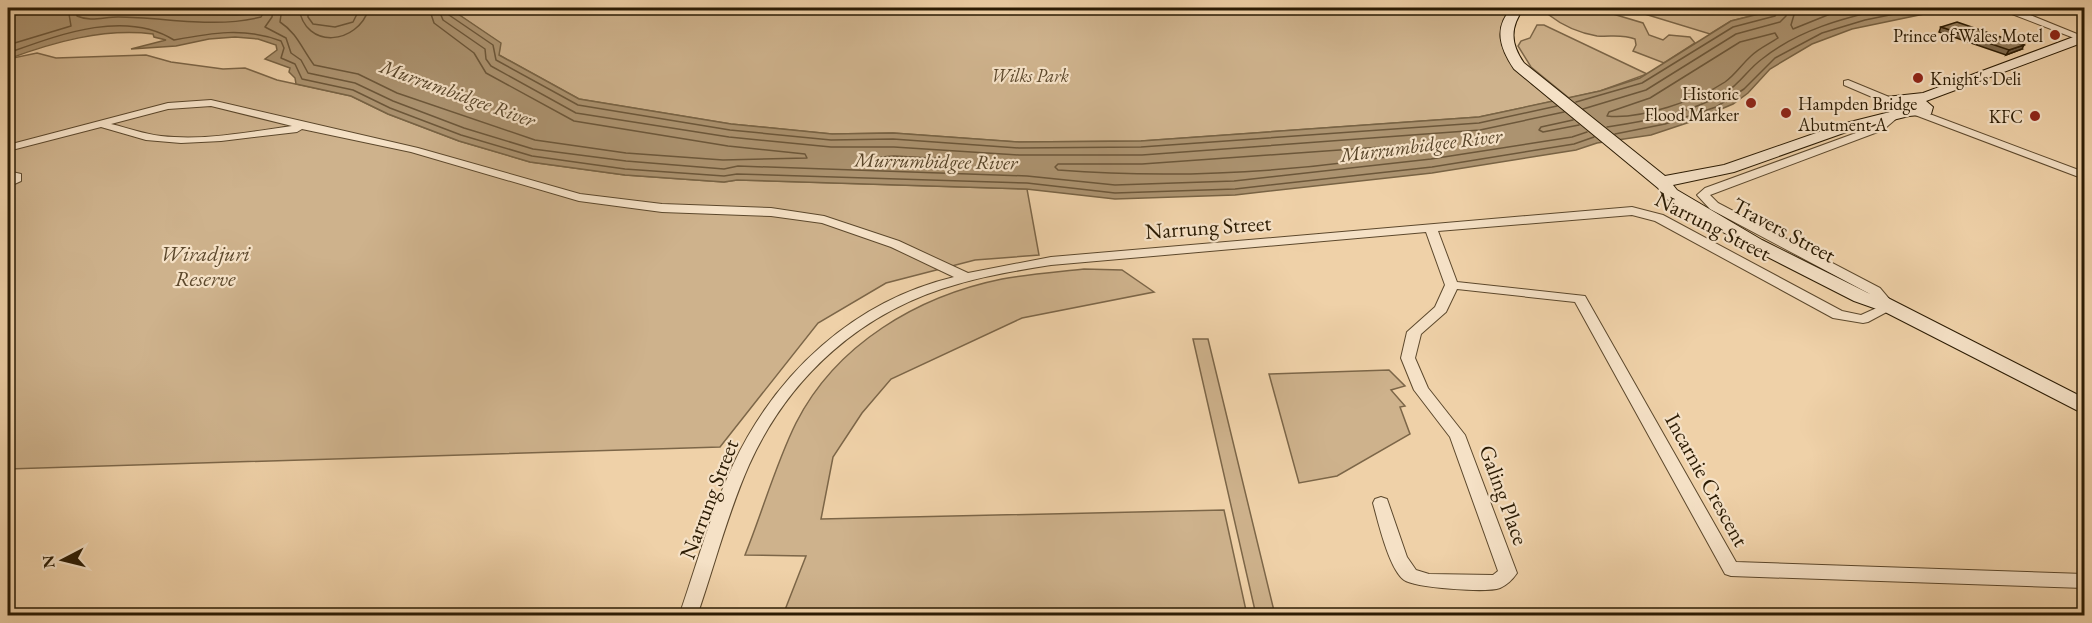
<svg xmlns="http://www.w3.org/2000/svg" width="2092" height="623" font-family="'EB Garamond',serif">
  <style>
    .green { fill: #ceb28c; stroke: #7c6648; stroke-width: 1.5 }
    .water { fill: #ac9370; stroke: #786344; stroke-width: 1.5 }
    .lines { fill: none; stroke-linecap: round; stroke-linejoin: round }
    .shore { stroke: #6c573a; stroke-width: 1.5 }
    .street-casing { stroke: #5c482c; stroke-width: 2 }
    .secondary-casing { stroke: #2b1b03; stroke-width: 2 }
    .street { fill: #f5e1c6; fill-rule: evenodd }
    .secondary { fill: #f5e1c6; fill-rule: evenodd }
    .wall { fill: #7d694d; stroke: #2b1b03; stroke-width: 1.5 }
    .shaded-wall { fill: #66553e; stroke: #2b1b03; stroke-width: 1.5 }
    .building { fill: #917a59; stroke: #2b1b03; stroke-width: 1.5 }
    .poi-dot { fill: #8f2418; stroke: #f5e1c6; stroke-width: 2 }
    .labels { text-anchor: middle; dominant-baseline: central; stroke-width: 4.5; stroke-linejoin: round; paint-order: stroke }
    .far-poi-label { font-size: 18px; fill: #2b1b03; stroke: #f5e1c6; text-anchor: end }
    .far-park-label { font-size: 18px; font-style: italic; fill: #5c482c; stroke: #f5e1c6 }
    .far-water-label { font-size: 20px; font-style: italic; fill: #584529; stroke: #f5e1c6 }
    .street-label { font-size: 22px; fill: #2b1b03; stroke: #f5e1c6 }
    .park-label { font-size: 22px; font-style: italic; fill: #5c482c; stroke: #f5e1c6 }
  </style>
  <rect width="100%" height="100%" fill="#efd1a8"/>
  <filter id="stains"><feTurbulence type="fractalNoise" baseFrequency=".00333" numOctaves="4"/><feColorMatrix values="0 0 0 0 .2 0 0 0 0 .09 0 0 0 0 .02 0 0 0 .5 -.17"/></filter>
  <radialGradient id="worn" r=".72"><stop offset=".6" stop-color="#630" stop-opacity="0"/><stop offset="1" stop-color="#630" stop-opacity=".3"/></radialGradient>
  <path class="green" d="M 89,8 L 261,8 L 251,14 L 236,15 L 76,12 Z
    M 449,8 L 1518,8 L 1505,27 L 1532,84 L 1554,101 L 1479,117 L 1141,141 L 1019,142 L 893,133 L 832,134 L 731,124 L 579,99 L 499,55 L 500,43 Z
    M 1557,8 L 1593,8 L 1643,23 L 1649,35 L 1663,40 L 1669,35 L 1690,37 L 1695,43 L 1664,63 L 1633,51 L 1636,45 L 1635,39 C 1622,34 1611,37 1597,36 C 1580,33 1563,26 1549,15 Z
    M 1625,8 L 1783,8 L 1731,21 L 1710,34 Z
    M 1537,25 L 1544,25 L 1647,74 L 1600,91 L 1569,98 L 1531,67 L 1518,46 L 1521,41 L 1530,38 Z
    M 37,53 L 56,58 L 146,55 L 171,62 L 223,69 L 245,68 L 277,80 L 351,96 L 388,114 L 459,141 L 530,162 L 625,175 L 724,182 L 737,180 L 1027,189 L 1039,255 L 975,260 L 886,283 L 818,323 L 720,447 L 8,469 L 8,59 Z
    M 1084,269 L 1122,270 L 1154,292 L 1022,318 L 891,379 L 862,413 L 833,457 L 821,519 L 1224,510 L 1247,615 L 783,615 L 806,556 L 745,555 C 762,513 776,463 796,423 C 836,344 918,296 1002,279 C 1029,274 1057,272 1084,269 Z
    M 1193,339 L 1208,339 L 1275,615 L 1256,615 Z
    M 1389,370 L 1405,386 L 1391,390 L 1405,406 L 1400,407 L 1410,434 L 1337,476 L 1299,483 L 1269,374 Z"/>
  <path class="water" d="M 34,8 L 89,8 L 78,12 L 236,15 L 252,14 L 261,8 L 323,8 L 314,13 L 318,14 L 340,13 L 348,8 L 398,10 L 449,8 L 501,43 L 499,55 L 579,99 L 731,124 L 832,134 L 893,133 L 1019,142 L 1141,141 L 1479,117 L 1600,91 L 1640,78 L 1731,21 L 1783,8 L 1953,8 L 1852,29 L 1812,44 L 1770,69 L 1748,93 L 1733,104 L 1693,121 L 1651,135 L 1597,143 L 1576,150 L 1432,173 L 1235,195 L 1115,199 L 1026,189 L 737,180 L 724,182 L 625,175 L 530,162 L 459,141 L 388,114 L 351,96 L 296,84 L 295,78 L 289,72 L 290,68 L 265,59 L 277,50 L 276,45 L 258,39 L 235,37 L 209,39 L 176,46 L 131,49 L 166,40 L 154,37 L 153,34 C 103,28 54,42 8,59 L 8,18 Z"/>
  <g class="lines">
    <path class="shore" d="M 76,8 L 77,16 C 90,22 104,17 118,17 C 165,17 214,29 261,17 L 266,8
      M 273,8 L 272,17 L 265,27 L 286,38 L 291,53 L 301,60 L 308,73 L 355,83 L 393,101 L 464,128 L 533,149 L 626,161 L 724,169 L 738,166 L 1027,176 L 1115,185 L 1234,181 L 1431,159 L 1572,137 L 1587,132
      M 282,8 L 280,22 C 297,33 302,49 314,65 L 358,74 L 397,93 L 535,140 L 626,153 L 723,160 L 807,158 L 805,154 L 728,146 L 574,121 L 486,73 L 474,53 L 434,23 L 429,8
      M 299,8 C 305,50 358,45 369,8
      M 308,8 L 308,17 L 313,24 L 335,27 L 353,22 L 360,8
      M 438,8 L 443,20 L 485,49 L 486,59 L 491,66 L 576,113 L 729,137 L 831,147 L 894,147 L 1019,155 L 1142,155 L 1480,130 L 1564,112
      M 446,8 L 449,15 L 493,45 L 496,60 L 578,105 L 730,130 L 831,140 L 893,139 L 1019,148 L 1141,147 L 1479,123 L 1557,106
      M 1796,8 L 1791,25 L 1793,29 L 1845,8
      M 1775,33 L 1778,38 C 1769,44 1759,48 1751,56 C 1742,64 1735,75 1725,82 C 1698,100 1639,120 1607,116 L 1609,112 L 1650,98 L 1740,42 Z
      M 8,45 L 71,26 L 68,8
      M 8,53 C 58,35 125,9 174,40 C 211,33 245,27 281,41 L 284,48 L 281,58 L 295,64 L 302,79 L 353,90 L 390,108 L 461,135 L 532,156 L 625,169 L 724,176 L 737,174 L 1027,183 L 1115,193 L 1235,189 L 1432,167 L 1574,144 L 1594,137
      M 1576,102 L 1642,83 L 1733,27 L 1775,16 L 1780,8
      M 1583,109 L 1646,90 L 1736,34 L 1780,22 L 1786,16 L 1787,8
      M 1573,120 L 1541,127 L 1539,130 L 1543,132 L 1579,125
      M 1607,127 C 1647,121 1690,113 1725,93 C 1740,84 1748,69 1762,59 C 1798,30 1843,18 1888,8
      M 1615,134 L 1665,124 L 1716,107 L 1744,89 L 1775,58 L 1822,33 L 1865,20 L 1924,8
      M 1437,143 L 1440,148 C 1315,171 1185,180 1058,170 L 1055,167 L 1058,164 L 1142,164 Z
      M 894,156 L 949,159 L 952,162 L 949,165 L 879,161 L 881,157 Z"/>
    <defs>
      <path id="street" d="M 2012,10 L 2018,10 L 2082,36 L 2074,38 L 2012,14 Z
        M 1848,80 L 1894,99 L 1895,101 L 1894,103 L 1886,103 L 1844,85 L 1844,81 Z
        M 211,100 L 418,148 L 580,194 L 662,204 L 771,208 L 824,216 L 899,241 L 968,273 L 1051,257 L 1632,207 L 1663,215 L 1842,311 L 1861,315 L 1881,306 L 1870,294 L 1710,209 L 1697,195 L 1705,188 L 1875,126 L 1889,114 L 1897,114 L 1897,118 L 1883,130 L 1710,195 L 1718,203 L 1880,288 L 1896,307 L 1868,322 L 1863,323 L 1833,318 L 1655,221 L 1632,215 L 1438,231 L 1457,282 L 1585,296 L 1736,562 L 2084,574 L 2084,588 L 1731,576 L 1725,574 L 1575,302 L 1457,289 L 1446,312 L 1421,334 L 1415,358 L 1428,388 L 1465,435 L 1517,573 C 1513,579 1507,585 1500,588 C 1487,593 1415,588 1404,580 C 1389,569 1378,521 1373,503 L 1375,499 L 1381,497 L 1387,499 L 1407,557 L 1416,570 L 1429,574 L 1493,575 L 1498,571 L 1450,437 L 1414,390 L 1401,358 L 1407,332 L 1435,307 L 1445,285 L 1426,232 L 1051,265 C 1020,270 988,275 958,284 C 863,310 789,376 749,465 C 728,512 714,567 697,616 L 679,616 C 696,567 711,512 733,465 C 776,373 854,301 954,277 L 891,247 L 822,223 L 771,216 L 662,212 L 579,201 L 411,152 L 302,129 L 297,132 L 221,141 L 181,143 L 146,140 L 101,127 L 8,151 L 8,145 L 168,103 ZM 211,106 L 292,126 C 249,132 205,141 161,136 C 144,134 128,128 111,124 L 168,109 Z
        M 1919,110 L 2084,172 L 2084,179 L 1915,115 L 1914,113 Z
        M 8,171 L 21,174 L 21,181 L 8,187 L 8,180 L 10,178 L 8,177 Z"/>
      <path id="secondary" d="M 1512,8 L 1524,8 C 1510,27 1510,43 1524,63 L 1665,176 L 1724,165 L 1842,124 L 1894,111 L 1884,105 L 1886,97 L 1923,93 L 2076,36 L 2084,36 L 2084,42 L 1926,101 L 1933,107 L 1931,114 L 1909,116 L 1852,130 L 1734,172 L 1673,185 L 1677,190 L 1762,240 L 1868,293 L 1886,297 L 2084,398 L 2084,414 L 1885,312 L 1854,301 L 1750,248 L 1665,198 L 1658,188 L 1514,69 C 1500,48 1493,28 1512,8 Z"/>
    </defs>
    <use href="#street" class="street-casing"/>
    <use href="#secondary" class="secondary-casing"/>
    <use href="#street" class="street"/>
    <use href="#secondary" class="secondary"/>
  </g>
  <path class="wall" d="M 1941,27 L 2022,49 L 2006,55 L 1939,32 Z"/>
  <path class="shaded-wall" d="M 2024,45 L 2022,49 L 2006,55 L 2009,50 Z"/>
  <path class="building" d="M 1957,22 L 2024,45 L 2009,50 L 1941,27 Z"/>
  <g class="poi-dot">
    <circle cx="2055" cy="35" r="6"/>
    <circle cx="1918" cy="78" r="6"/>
    <circle cx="1751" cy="103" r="6"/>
    <circle cx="1786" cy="113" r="6"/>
    <circle cx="2035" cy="116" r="6"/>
  </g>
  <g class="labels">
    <g class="far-poi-label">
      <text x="2043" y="35">Prince of Wales Motel</text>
      <text x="1930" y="78" text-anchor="start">Knight's Deli</text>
      <text x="1739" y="93">Historic<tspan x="1739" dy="21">Flood Marker</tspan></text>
      <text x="1798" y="103" text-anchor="start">Hampden Bridge<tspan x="1798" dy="21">Abutment A</tspan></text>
      <text x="2023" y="116">KFC</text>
    </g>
    <g class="far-park-label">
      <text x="1030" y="75">Wilks Park</text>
    </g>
    <g class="far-water-label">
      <text transform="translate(458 93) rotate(20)">Murrumbidgee River</text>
      <text transform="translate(1421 145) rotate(-7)">Murrumbidgee River</text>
      <text transform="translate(936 161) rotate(1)">Murrumbidgee River</text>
    </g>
    <g class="street-label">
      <text transform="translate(1713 226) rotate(27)">Narrung Street</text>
      <text transform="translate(1208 227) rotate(-4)">Narrung Street</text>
      <text transform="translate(1784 230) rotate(28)">Travers Street</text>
      <text transform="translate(1707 480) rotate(61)">Incarnie Crescent</text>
      <text transform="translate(1504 495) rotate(70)">Galing Place</text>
      <text transform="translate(709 499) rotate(-69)">Narrung Street</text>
    </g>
    <g class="park-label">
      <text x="205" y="253">Wiradjuri<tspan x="205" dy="25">Reserve</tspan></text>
    </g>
  </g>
  <rect width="2092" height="623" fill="none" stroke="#efd1a8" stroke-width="30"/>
  <rect x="9" y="9" width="2074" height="605" fill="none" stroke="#2b1b03" stroke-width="3"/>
  <rect x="15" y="15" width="2062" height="593" fill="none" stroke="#2b1b03" stroke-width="1.5"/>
  <g transform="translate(63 560) rotate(263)" stroke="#f5e1c6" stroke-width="4.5" paint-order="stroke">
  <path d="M0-4.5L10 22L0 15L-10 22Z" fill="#2b1b03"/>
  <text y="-9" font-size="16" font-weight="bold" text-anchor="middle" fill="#2b1b03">N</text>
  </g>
  <rect width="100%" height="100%" filter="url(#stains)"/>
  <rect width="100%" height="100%" fill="url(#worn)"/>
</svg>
